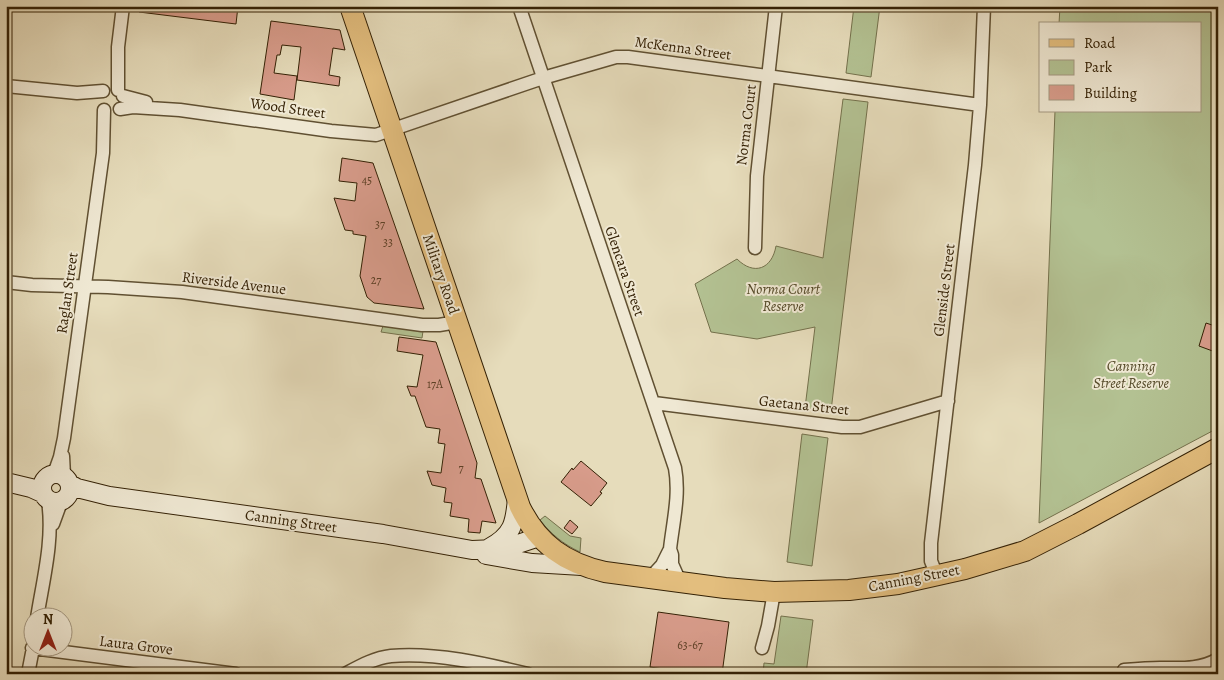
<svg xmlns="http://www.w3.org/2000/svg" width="1224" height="680" font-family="Alegreya,serif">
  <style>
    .green { fill: #b3c192; stroke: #74714c }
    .building { fill: #d89c8b; stroke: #342105 }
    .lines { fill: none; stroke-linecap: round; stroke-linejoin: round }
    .street-casing { stroke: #605032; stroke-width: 15 }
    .secondary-casing { stroke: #342105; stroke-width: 20 }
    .primary-casing { stroke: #342105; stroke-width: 22 }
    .street { stroke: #efe8d3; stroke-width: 12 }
    .secondary { stroke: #efe8d3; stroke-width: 18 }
    .primary { stroke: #e3be7e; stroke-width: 20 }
    .labels { text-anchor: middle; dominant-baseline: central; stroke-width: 4; stroke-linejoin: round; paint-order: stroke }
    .number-label { font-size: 12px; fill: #5d4026 }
    .street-label { font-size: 15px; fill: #342105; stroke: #efe8d3 }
    .park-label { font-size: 15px; font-style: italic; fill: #544928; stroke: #efe8d3 }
  </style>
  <rect width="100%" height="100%" fill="#e6dcbb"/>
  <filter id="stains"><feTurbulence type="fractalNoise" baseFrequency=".004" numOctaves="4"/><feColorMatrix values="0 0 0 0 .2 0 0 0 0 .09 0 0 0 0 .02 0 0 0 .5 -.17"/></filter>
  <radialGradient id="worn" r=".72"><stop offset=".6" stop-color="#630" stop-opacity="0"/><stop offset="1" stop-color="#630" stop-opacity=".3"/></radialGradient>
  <path class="green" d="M 854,6 L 880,6 L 871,77 L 846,73 Z
    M 1060,6 L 1218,6 L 1218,428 L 1039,523 L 1055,111 L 1200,111 L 1200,24 L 1059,24 Z
    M 843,99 L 868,102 L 831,411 L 805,408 L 815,327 L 757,339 L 711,332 L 695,284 L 737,259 C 754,276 772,269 776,246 L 823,258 Z
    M 383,326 L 423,331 L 422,338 L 381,332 Z
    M 802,434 L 828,438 L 812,566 L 787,562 Z
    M 545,516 L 570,536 L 581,538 L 580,552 C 563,544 551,534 540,520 Z
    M 781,616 L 813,620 L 806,674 L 763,674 L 764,663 L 774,664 Z"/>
  <path class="building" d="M 140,6 L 238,6 L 236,24 L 139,12 Z
    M 271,21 L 340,30 L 345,50 L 333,48 L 329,75 L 340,77 L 339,86 L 297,80 L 301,47 L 282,45 L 280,55 L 277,55 L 274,73 L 297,76 L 294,100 L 260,94 Z
    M 342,158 L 373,163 L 424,309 L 374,303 L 367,297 L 360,276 L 366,236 L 353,234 L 353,231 L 345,230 L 334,198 L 355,201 L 357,183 L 339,181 Z
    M 1206,323 L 1218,327 L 1218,353 L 1199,346 Z
    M 399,337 L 436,342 L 477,463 L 475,478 L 481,479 L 496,523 L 482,521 L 480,533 L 468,532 L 469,519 L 450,516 L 452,503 L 444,502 L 446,488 L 432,485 L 427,471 L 441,473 L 445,444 L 438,443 L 440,429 L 426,427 L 415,396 L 411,396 L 407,386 L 417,387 L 423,355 L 397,351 Z
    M 581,461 L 607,483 L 600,492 L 602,493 L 591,506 L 561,482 L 572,468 L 573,470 Z
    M 570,520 L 578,527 L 572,534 L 564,528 Z
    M 658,612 L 729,622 L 722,674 L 698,674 L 650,667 Z"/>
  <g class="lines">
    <defs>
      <path id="street" d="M 519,6 L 675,468 C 680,495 673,522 670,549 L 672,555 L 672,564 L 680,582
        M 6,86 L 77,93 L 103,91
        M 118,90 L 118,47 L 123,6
        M 123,96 L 146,102
        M 120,109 L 133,107 L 180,110 L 331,131 L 376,135 L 543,78 L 616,57 L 628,57 L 980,105
        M 755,248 L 757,176 L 776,6
        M 6,282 L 32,285 L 108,287 L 182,292 L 422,325 L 439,325 L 457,322
        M 654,403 L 842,427 L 860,427 L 948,401
        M 63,456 L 64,476
        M 54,474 L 60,457 L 64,438 L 103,153 L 104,110
        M 53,524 L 61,502
        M 937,576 L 931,561 L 931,543 L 975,165 L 980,105 L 984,6
        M 650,578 L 662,565 L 670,549
        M 37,618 C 43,580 54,539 48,501
        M 32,648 L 236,674
        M 762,648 L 768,626 L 774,592
        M 1124,670 C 1136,669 1148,668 1160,668 C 1180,668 1200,670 1218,659
        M 28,674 L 33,648
        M 345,674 C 360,666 374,658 391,656 C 435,652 486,664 528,674"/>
      <path id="secondary" d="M42 488a14 14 0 1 1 28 0a14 14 0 1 1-28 0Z
        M 6,482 L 31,488 L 42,493
        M 70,484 L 77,488 L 109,496 L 383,534 L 472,550 L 496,549 L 512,546 L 539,537
        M 489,548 C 513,535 515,523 517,498
        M 486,555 L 532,563 L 582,566"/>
      <path id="primary" d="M 350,6 L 520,507 C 538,544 565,563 605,572 L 725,588 L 774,592 L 849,590 L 898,584 L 965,569 L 1025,551 L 1078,524 L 1218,448"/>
    </defs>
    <use href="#street" class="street-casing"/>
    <use href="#secondary" class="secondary-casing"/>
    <use href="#primary" class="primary-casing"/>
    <use href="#street" class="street"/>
    <use href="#secondary" class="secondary"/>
    <use href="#primary" class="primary"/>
  </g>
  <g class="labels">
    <g class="number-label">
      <text x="367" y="180">45</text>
      <text x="380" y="224">37</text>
      <text x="388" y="242">33</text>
      <text x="376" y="280">27</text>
      <text x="435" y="384">17A</text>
      <text x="461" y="468">7</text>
      <text x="690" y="645">63-67</text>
    </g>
    <g class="street-label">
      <text transform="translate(683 48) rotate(8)">McKenna Street</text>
      <text transform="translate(288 108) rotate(8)">Wood Street</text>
      <text transform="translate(746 125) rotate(-83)">Norma Court</text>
      <text transform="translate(625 271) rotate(71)">Glencara Street</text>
      <text transform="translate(441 274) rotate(71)">Military Road</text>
      <text transform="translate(234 283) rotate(7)">Riverside Avenue</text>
      <text transform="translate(944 290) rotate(-83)">Glenside Street</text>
      <text transform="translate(67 293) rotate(-82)">Raglan Street</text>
      <text transform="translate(804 405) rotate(6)">Gaetana Street</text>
      <text transform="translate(291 521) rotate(8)">Canning Street</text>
      <text transform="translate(914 578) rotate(-11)">Canning Street</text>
      <text transform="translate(136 645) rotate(7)">Laura Grove</text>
    </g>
    <g class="park-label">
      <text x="783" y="289">Norma Court<tspan x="783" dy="17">Reserve</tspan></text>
      <text x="1131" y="366">Canning<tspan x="1131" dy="17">Street Reserve</tspan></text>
    </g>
  </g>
  <rect width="1224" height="680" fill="none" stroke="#e6dcbb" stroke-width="25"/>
  <rect x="8" y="8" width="1209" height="665" fill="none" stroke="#342105" stroke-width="2.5"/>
  <rect x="12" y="12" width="1199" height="655" fill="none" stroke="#342105"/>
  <rect x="1039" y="22" width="162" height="90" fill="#efe8d3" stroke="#a49881"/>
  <rect x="1049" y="39" width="25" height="8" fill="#e3be7e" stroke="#a49881"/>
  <text x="1084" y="48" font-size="15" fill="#342105">Road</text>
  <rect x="1049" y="60" width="25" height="15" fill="#b3c192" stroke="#a49881"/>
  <text x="1084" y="72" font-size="15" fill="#342105">Park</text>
  <rect x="1049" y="85" width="25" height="15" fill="#d89c8b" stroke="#a49881"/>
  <text x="1084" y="98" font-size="15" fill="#342105">Building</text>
  <g transform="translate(48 632)"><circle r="24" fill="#efe8d3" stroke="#a49881"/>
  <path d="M0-4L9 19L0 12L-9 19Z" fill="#8f2418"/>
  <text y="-8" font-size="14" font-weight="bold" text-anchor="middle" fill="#342105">N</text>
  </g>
  <rect width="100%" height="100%" filter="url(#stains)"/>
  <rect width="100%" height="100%" fill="url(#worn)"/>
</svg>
